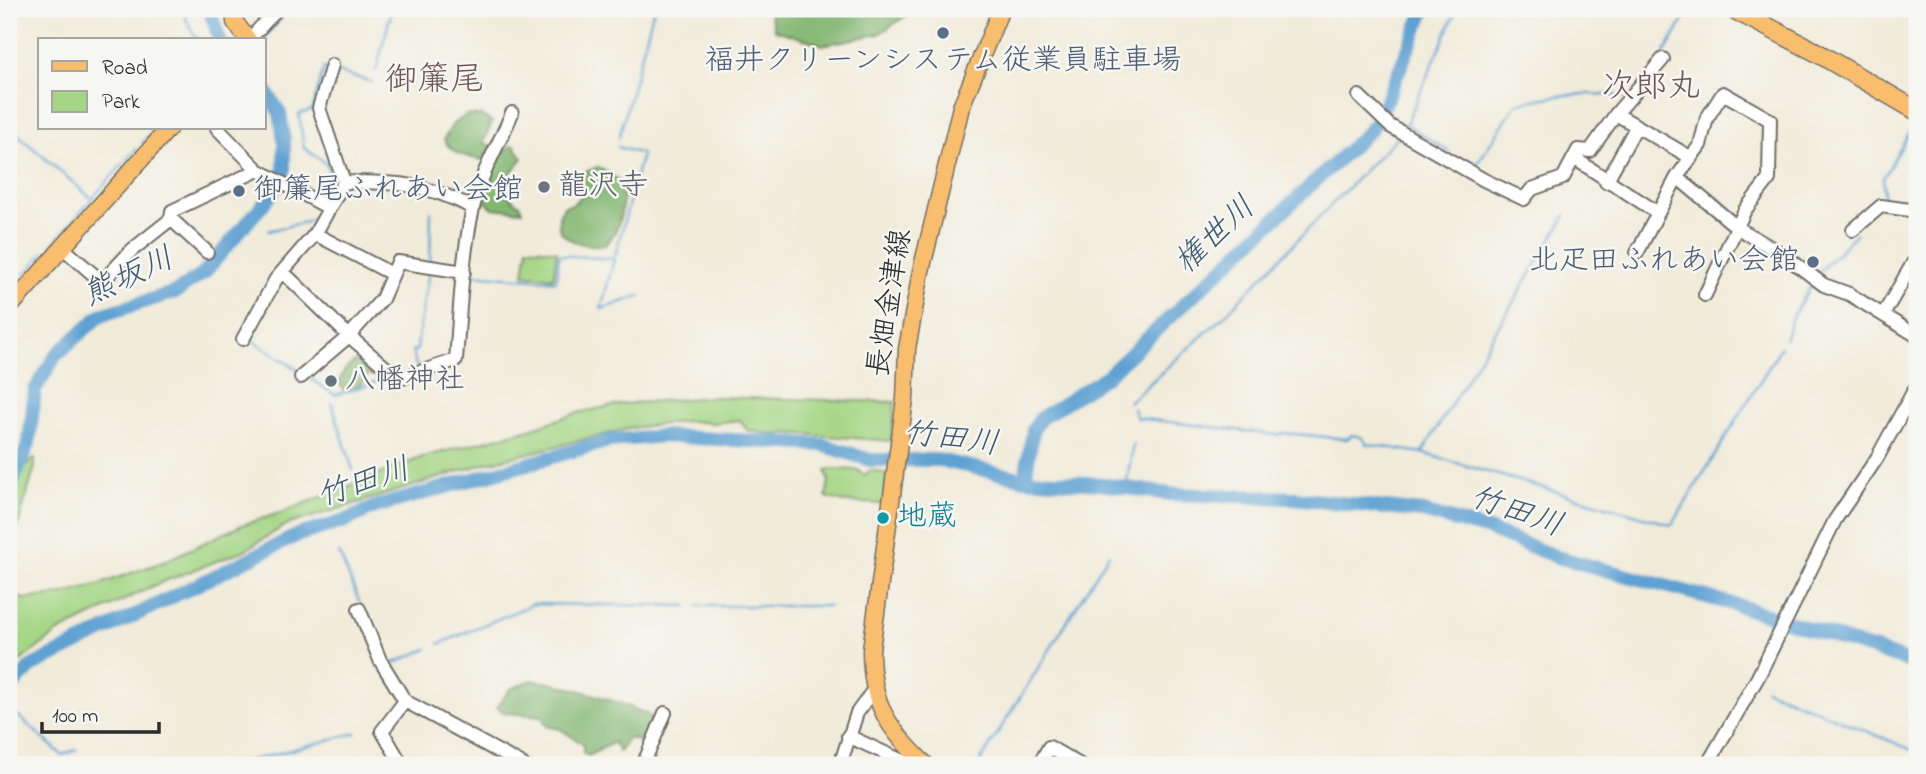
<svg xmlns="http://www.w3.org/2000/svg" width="1926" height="774" font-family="'Indie Flower','Klee One',sans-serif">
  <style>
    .green { fill: #a5d685; stroke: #688058; stroke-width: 2 }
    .forest { fill: #84b772; stroke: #58714e; stroke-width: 2 }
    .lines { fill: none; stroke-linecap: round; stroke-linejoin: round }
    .stream { stroke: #5ea1d2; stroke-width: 2.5 }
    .river { stroke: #5ea1d2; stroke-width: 14 }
    .minor-casing { stroke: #706e68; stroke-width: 16 }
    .major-casing { stroke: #706e68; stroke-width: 19 }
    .highway-casing { stroke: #706e68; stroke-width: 21 }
    .minor { stroke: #fff; stroke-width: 12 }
    .major { stroke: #f9be6d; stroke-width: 16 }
    .highway { stroke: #f9be6d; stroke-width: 18 }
    .service-dot { fill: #5c6f8a; stroke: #f6f6f2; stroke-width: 2.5 }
    .worship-dot { fill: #6b7280; stroke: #f6f6f2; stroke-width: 2.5 }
    .culture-dot { fill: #0f9aa8; stroke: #f6f6f2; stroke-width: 2.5 }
    .labels { text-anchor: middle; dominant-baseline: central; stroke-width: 5; stroke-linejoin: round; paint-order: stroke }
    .service-label { font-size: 30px; fill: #4e5e75; stroke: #f6f6f2 }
    .worship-label { font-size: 30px; fill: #5b616d; stroke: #f6f6f2; text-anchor: start }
    .street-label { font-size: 30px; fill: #2b2b2b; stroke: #f6f6f2 }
    .culture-label { font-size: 30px; fill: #0d838f; stroke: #f6f6f2; text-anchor: start }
    .water-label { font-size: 32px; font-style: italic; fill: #3f5a6e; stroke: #f6f6f2 }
    .quarter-label { font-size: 33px; fill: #6f5554; stroke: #f6f6f2 }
  </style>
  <rect width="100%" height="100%" fill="#f6f6f2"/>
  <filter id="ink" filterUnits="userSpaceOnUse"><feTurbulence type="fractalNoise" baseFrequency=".0143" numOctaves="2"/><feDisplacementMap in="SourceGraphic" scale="14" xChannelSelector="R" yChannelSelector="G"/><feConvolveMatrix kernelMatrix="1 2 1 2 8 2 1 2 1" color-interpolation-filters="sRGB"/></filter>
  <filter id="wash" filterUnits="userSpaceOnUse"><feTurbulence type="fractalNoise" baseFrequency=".00686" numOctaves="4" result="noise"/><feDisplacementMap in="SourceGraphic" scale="28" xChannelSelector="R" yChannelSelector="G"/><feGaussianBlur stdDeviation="1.57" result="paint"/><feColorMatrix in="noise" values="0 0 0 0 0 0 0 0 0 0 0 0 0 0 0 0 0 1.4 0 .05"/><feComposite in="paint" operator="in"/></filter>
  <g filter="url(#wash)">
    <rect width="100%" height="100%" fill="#f1ebd9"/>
    <path class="green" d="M 528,247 L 557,251 L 553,278 L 524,274 Z
      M 713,397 L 895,402 L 891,441 L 788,433 L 776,435 L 747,430 L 740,420 L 713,423 L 688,421 L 631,428 L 483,464 L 286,525 L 245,550 L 155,585 L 60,631 L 9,669 L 9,593 L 24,599 L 64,594 L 97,585 L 163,562 L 242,525 L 283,512 L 423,457 L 527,430 L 577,413 L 622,404 Z
      M 35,458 L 35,467 L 9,554 C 9,529 10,474 35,458 Z
      M 836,469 L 858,470 L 864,475 L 871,470 L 887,474 L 883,504 L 844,502 L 826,497 L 829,481 L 826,470 Z"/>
    <path class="forest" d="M 768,9 L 916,9 L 879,34 L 823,45 L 775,30 Z
      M 467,115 L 482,116 L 492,122 L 483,143 L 493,146 L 482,160 C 468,157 450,154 444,139 L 453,124 Z
      M 514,145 L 523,158 C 513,172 504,175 506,194 L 520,205 L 522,211 L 493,208 L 483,200 C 485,179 494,154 514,145 Z
      M 598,167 L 620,181 C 626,201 621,231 605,245 C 589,246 568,244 559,229 L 559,216 L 564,206 L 573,204 L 582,195 L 582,173 Z
      M 366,358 L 371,367 C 368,380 357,392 343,389 L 339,384 C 342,370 352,360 366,358 Z
      M 532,680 C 555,682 644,707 658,722 L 647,743 L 629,738 L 619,752 L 614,742 L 588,756 L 583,753 L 583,744 L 560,729 L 547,726 L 541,716 L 505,713 L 497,707 L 510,689 Z"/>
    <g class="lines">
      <path class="stream" d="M 181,9 L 197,40
        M 264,38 L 290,9
        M 1665,52 L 1690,9
        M 327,69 L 324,68 L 312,110 L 299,114 L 304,148 L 327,164 L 333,190
        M 334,71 L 372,82
        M 376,71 L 392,9
        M 9,127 L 91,198
        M 619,137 L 654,9
        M 142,143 L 155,128
        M 618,147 L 642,154 L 601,309 L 640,296
        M 1449,152 L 1406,124 L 1457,9
        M 1460,159 L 1475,167 L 1516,104 C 1551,95 1589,91 1624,97
        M 1884,202 L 1883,178 L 1913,127
        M 268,231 L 309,221 L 321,213
        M 51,245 L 136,149
        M 430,264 L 431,211
        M 470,274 L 556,281 L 559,255 L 614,259
        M 1817,274 L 1856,234
        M 24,275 L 44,252
        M 9,292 L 14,286
        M 249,338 L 301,372
        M 1786,338 L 1792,317 L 1811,285
        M 417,367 L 412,351 L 417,350 C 419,322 425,299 429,270
        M 308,377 L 335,395 L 387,379
        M 1129,402 L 1224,316 L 1397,137
        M 332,404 L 353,470
        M 1133,409 L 1137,418 L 1277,435 L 1284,433 L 1347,439 L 1352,435 L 1361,437 L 1367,444 L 1422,453 L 1566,215
        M 1422,453 L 1672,525 L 1781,347
        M 1126,488 L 1133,444
        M 339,553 L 359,601
        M 698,606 L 829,606
        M 1917,609 L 1917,613
        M 439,644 L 533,604 L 687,606
        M 390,665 L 427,649
        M 1765,689 L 1917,752
        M 16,714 L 62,755 L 76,750
        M 88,759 L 93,765
        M 233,765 L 356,733
        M 978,765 L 1109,554"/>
      <path class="river" d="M 209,9 L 220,40
        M 1025,479 L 1033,430 L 1041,418 L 1107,376 L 1369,131 L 1378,120 L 1425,9
        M 9,491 L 29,443 L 35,390 L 56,355 L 101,315 L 176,292 L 204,273 L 271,195 L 284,171 L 284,140 L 280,113 L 264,88
        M 9,689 L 32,666 L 298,535 L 345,521 L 375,507 L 609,441 L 662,436 L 823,445 L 870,460 L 939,460 L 1025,479 L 1100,484 L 1169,494 L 1294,498 L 1423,512 L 1489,530 L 1557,557 L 1740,606 L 1917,664"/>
    </g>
  </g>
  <g filter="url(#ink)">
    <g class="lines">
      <defs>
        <path id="minor" d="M 249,40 L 277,9
          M 1359,96 L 1390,126 L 1484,180 L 1524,199 L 1532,189 L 1563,178 L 1578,150 L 1590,151 L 1616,114 L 1690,157
          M 1616,114 L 1663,59
          M 217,128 L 258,170 L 329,208
          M 1574,158 L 1658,213 L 1637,253
          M 344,182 C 396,182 426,183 473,208
          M 1606,182 L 1636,127
          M 1658,213 L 1677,177
          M 171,219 L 172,211 L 258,170
          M 1853,230 L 1881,206 L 1917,211
          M 315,234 L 392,274
          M 63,248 L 102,282 L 132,250 L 171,219 L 207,252
          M 284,273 L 349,336 L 399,379 L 456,360 C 460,310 462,257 473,208 C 480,174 499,145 512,113
          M 1705,295 L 1745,210 L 1769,179 L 1770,120 L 1723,93 L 1707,118 L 1700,145 L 1677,177 L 1738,228 L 1785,256 L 1824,285 L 1849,294 L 1917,336
          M 1883,315 L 1913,263 L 1917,263
          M 243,339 L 276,279 L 315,234 L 344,182 L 319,108 L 332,65
          M 301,377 L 349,336 L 382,299 L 398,262 L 464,272
          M 359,609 L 380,660 L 405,701 L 523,765
          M 848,736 L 911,765
          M 402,765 L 382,731 L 405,701
          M 643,765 L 665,713
          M 840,765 L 857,713 L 874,689
          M 1039,765 L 1049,747 L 1080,765
          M 1707,765 L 1758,677 L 1835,520 L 1877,458 L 1917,385"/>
        <path id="major" d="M 234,9 L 235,22 L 248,40
          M 9,308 L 169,128
          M 926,765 C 888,729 871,704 871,650 L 905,399 L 907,349 L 921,271 L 961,107 L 1001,9"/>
        <path id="highway" d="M 1733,9 L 1816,52 L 1917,111"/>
      </defs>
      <use href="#minor" class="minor-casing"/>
      <use href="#major" class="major-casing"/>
      <use href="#highway" class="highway-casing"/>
      <use href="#minor" class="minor"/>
      <use href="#major" class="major"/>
      <use href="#highway" class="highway"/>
    </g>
  </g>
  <g class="service-dot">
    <circle cx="943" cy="33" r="7"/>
    <circle cx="239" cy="191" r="7"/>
    <circle cx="1813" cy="262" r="7"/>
  </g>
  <g class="worship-dot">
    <circle cx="544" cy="187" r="7"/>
    <circle cx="331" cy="381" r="7"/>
  </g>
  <circle class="culture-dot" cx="883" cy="518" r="7"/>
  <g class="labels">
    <g class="service-label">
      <text x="943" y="62">福井クリーンシステム従業員駐車場</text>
      <text x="253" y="191" text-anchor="start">御簾尾ふれあい会館</text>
      <text x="1799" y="262" text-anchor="end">北疋田ふれあい会館</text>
    </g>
    <g class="worship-label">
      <text x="558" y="187">龍沢寺</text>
      <text x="345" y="381">八幡神社</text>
    </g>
    <g class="street-label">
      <text transform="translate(891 303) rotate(-81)">長畑金津線</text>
    </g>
    <g class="culture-label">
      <text x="897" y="518">地蔵</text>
    </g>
    <g class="water-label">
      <text transform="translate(1216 236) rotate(-43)">権世川</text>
      <text transform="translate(129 278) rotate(-25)">熊坂川</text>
      <text transform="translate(951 440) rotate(7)">竹田川</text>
      <text transform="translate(364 484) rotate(-18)">竹田川</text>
      <text transform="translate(1516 513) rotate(19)">竹田川</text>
    </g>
    <g class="quarter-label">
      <text x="434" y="81">御簾尾</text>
      <text x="1651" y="88">次郎丸</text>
    </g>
  </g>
  <rect width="1926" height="774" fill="none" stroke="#f6f6f2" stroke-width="35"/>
  <rect x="38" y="38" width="228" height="91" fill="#f6f6f2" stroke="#a5a5a2" stroke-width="2"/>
  <rect x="52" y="61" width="35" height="10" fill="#f9be6d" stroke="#a5a5a2" stroke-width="2"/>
  <text x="102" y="74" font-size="21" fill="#2b2b2b">Road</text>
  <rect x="52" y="91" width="35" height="21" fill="#a5d685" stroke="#a5a5a2" stroke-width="2"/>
  <text x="102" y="108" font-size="21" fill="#2b2b2b">Park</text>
  <path d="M42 722v10h117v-10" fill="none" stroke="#2b2b2b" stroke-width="3.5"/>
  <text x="52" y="722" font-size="21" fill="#2b2b2b" stroke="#f6f6f2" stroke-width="5" paint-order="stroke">100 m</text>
</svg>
